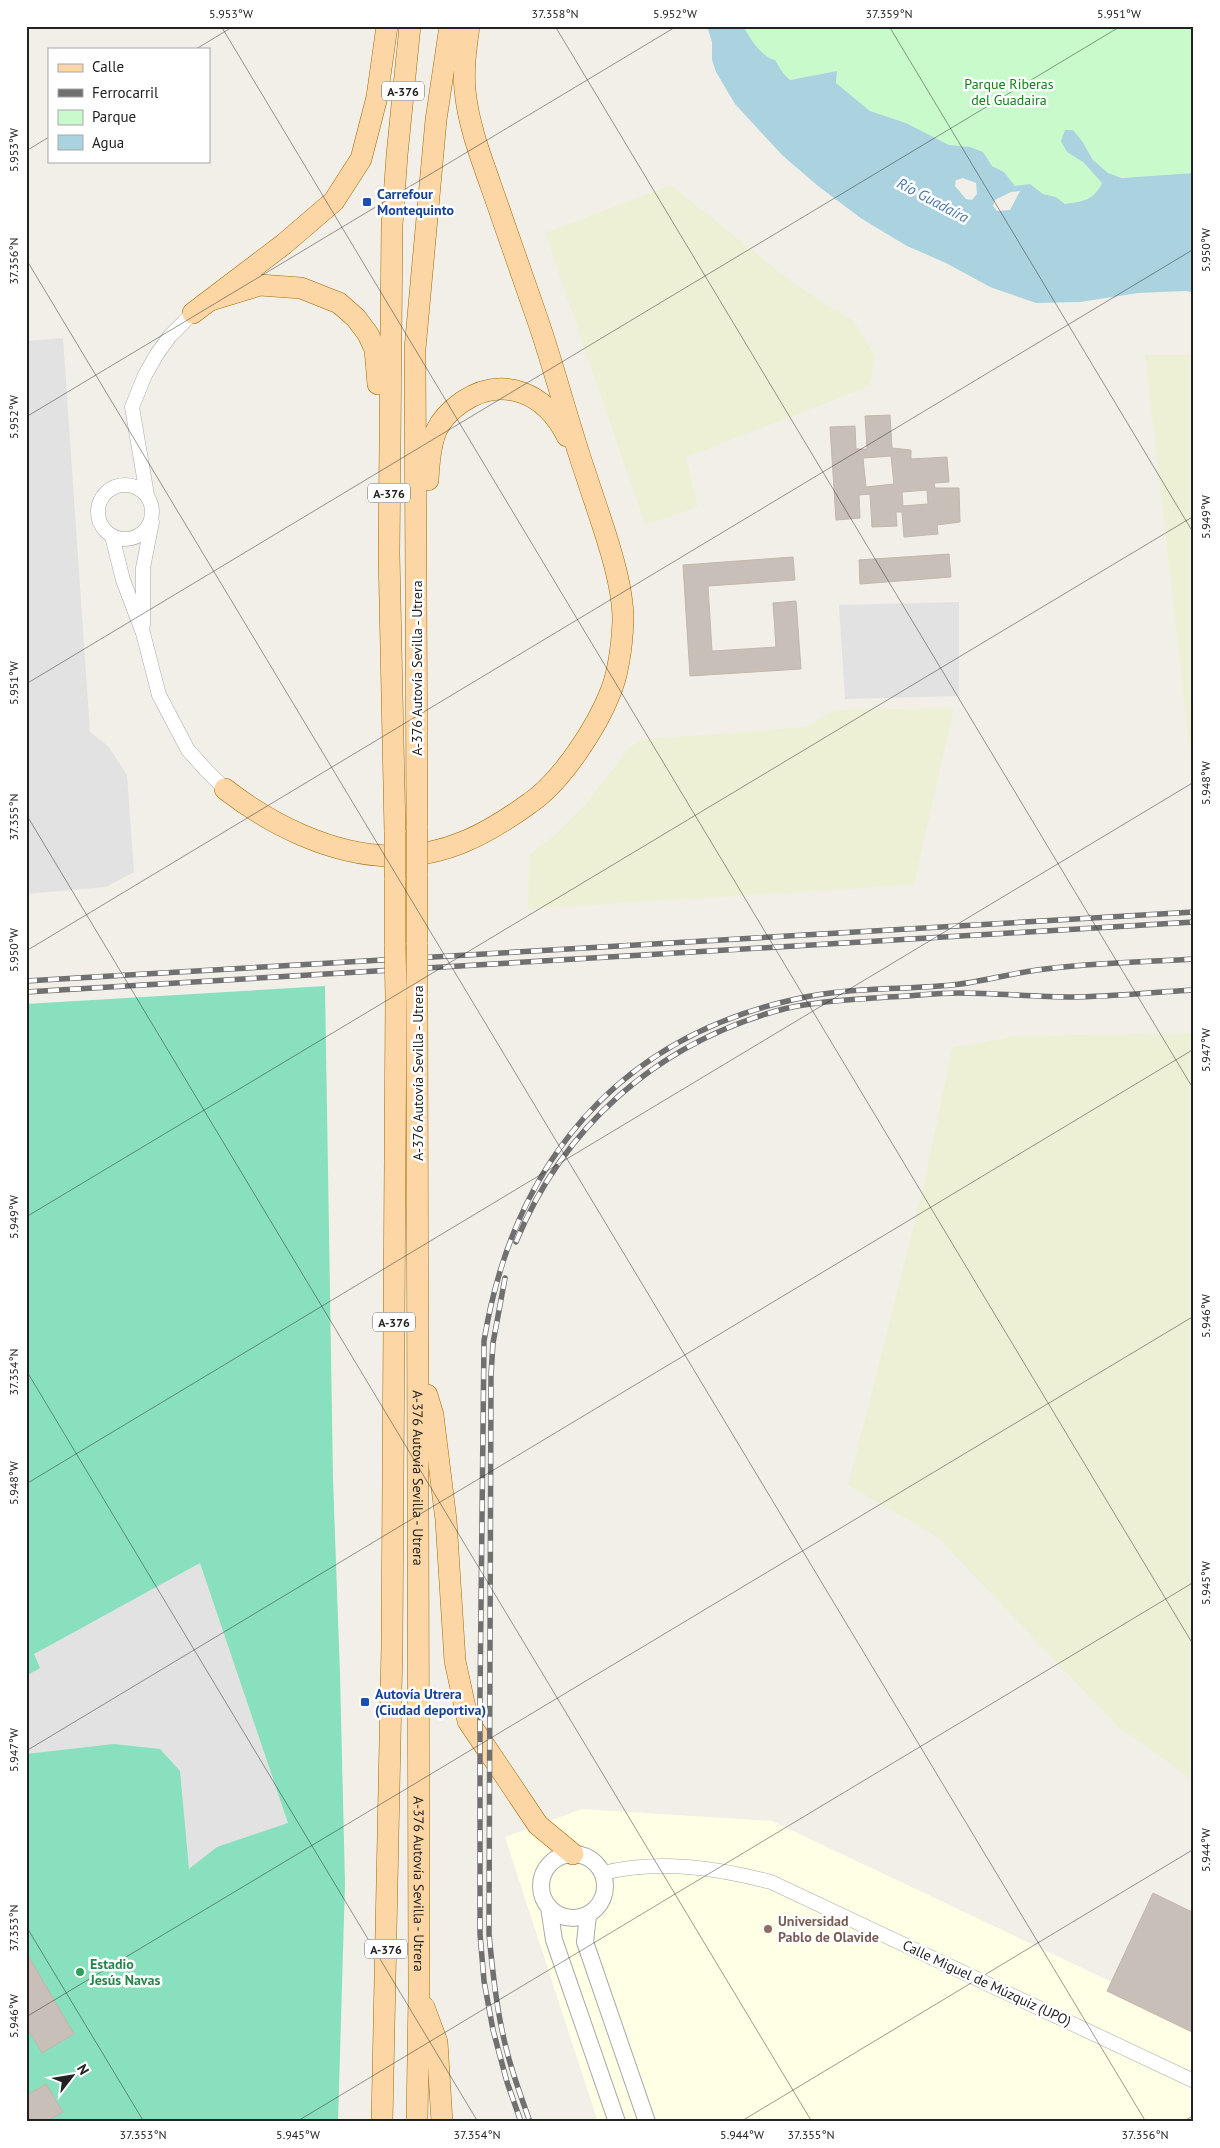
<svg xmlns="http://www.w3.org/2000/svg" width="1220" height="2148" font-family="'PT Sans',sans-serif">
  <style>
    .education { fill: #ffffe5 }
    .farmland { fill: #eef0d5 }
    .park { fill: #c8facc }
    .pitch { fill: #88e0be }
    .parking { fill: #e2e2e2 }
    .water { fill: #aad3df; fill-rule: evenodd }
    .building { fill: #c7bfb8; stroke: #c4b6ab; fill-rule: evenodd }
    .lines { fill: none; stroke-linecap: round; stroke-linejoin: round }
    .minor-casing { stroke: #a9a9a9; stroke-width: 15 }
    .tertiary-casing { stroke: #a9a9a9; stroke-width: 18 }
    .primary-casing { stroke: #a06b00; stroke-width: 22 }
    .minor { stroke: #fff; stroke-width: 14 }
    .tertiary { stroke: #fff; stroke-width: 16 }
    .primary { stroke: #fcd6a4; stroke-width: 21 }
    .rail-casing { stroke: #707070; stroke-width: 5.5 }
    .rail { stroke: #fff; stroke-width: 4; stroke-dasharray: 11; stroke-linecap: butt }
    .primary-bridge-casing { stroke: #a06b00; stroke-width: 22; stroke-linecap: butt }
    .primary-bridge { stroke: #fcd6a4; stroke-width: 21 }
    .ticks { fill: none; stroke: #222; stroke-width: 1; stroke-opacity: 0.45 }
    .transit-dot { fill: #1a4fb4; stroke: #fff; stroke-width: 2 }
    .education-dot { fill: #8d6e63; stroke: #fff; stroke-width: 2 }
    .leisure-dot { fill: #2e9e5b; stroke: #fff; stroke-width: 2 }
    .labels { text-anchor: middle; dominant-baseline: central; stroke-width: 5; stroke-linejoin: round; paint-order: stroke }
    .shield { fill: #fff; stroke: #646464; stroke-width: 1 }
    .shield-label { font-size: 12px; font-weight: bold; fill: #222 }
    .park-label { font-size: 14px; fill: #0c8416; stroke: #fff }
    .transit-label { font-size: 14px; font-weight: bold; fill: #164399; stroke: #fff; text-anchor: start }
    .street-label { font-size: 14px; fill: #222; stroke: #fff }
    .education-label { font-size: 14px; font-weight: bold; fill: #785e54; stroke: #fff; text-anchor: start }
    .leisure-label { font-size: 14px; font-weight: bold; fill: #27864d; stroke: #fff; text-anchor: start }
    .water-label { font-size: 15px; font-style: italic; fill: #4a7aab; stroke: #fff }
    .neatline { fill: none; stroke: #222; stroke-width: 2 }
    .ticks-label { font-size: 12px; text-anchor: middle; fill: #222 }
  </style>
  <rect width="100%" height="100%" fill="#f2efe9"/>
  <path class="education" d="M 582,1809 L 772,1821 L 1194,2021 L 1194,2122 L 598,2122 L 505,1837 Z"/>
  <path class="farmland" d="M 671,185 L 797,286 L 854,321 L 875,356 L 870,386 L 686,457 L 698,507 L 645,525 L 545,233 Z
    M 1145,355 L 1194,355 L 1194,788 Z
    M 954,708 L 914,885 L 528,909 L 529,855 L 557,833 L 584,806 L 630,747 L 645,739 L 806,727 L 834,710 Z
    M 1194,1033 L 1194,1781 L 1118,1727 L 936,1536 L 848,1485 L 922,1193 L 952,1048 L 1015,1036 Z"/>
  <path class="park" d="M 743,26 L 1194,26 L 1194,173 C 1173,174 1126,182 1109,174 C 1096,167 1089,153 1082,141 L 1067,152 L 1083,162 L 1102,183 C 1093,201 1084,201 1065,204 L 1056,197 L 1043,194 L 1030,184 L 1015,187 L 1004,172 L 992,166 L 983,152 L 970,147 L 949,145 L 906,123 L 870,111 L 836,83 L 837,71 L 790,80 L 783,73 L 775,60 C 761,57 750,39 743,26 Z"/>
  <path class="pitch" d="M 325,986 L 333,1479 L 340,1674 L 345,1884 L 338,2122 L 26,2122 L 26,1004 Z"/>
  <path class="parking" d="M 63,338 L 90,732 L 108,746 L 127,775 L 134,872 L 106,887 L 26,894 L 26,341 Z
    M 959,602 L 959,696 L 845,699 L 839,605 Z
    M 200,1563 L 288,1823 L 217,1847 L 189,1869 L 180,1771 L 160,1749 L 114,1744 L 26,1754 L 26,1676 L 40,1668 L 34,1654 Z"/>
  <path class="water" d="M 707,26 L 743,26 C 750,38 761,57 775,60 L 783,73 L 790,80 L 837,71 L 836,83 L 870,111 L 906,123 L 949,145 L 970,147 L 983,152 L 992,166 L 1004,172 L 1015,186 L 1030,184 L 1043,194 L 1056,197 L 1065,204 C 1084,201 1093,201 1102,183 L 1083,162 L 1067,152 L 1061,141 L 1065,130 L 1073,130 L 1082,141 L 1093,160 L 1108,173 L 1122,178 L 1194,173 L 1194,293 L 1187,291 L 1138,293 L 1080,302 L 1036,303 L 990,287 L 946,263 L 907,246 L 862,219 L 818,186 L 782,155 L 735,104 L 716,72 L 712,60 L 712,42 ZM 963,178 L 976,183 L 977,194 L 972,200 L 966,199 L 955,186 L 956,180 ZM 1020,191 L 1010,210 L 997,211 L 993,206 L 995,200 L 1011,192 Z"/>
  <path class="building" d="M 890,415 L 892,448 L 911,450 L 911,459 L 947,457 L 949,482 L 934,483 L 935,488 L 959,488 L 960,522 L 937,525 L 938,534 L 904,537 L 902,512 L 896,512 L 897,526 L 872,527 L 870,494 L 859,495 L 860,518 L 836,520 L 830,427 L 855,426 L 856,449 L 867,449 L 865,416 ZM 891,456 L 894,484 L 866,487 L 863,458 ZM 927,490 L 928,504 L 903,506 L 902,492 Z
    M 949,554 L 951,577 L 860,584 L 859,560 Z
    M 793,557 L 795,580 L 708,586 L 712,651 L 776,647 L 773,603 L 796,601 L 801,669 L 690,676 L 683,565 Z
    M 1153,1893 L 1194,1913 L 1194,2033 L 1107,1991 Z
    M 26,1952 L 74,2034 L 42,2053 L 26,2026 Z
    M 46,2084 L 63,2112 L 46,2122 L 26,2122 L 26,2096 Z"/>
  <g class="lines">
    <defs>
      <path id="minor" d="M98 512a27 27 0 1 1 54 0a27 27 0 1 1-54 0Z
        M 147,495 L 132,407 L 145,375 L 157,354 L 170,336 L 193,313
        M 112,536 L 123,580 L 143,633 L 159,695 L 188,750 L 206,770 L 225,789
        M 143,625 L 143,568 L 152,522
        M 603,1873 C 659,1859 717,1868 771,1882 L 1194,2081"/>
      <path id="tertiary" d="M541 1886a32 32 0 1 1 64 0a32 32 0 1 1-64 0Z
        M 549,1907 L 554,1940 L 617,2122
        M 588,1915 L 585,1942 L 647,2122"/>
      <g id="primary">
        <path d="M 211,300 L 260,285 L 301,288 L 339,303 L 356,318 L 368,334 L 375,349 L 378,384"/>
        <path d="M 193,313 L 284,244 L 334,201 L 361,159 L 377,97 L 387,26"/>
        <path d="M 428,480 C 429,464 430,447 436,431 C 441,420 452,409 462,402 C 504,374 546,394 567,436"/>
        <path d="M 225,789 C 271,825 332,855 391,856 C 445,857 487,834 530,803 C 562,781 597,727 611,691 C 619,670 622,643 623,622 C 624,579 599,516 586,475 C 568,423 555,370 537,318 C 522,274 506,230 491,186 C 480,155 468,123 465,90 C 463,69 466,48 469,26"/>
        <path d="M 417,828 L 415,349 L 436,120 L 450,26"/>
        <path d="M 395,832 L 389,554 L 392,225 L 397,155 L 410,26"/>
        <path d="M 417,944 L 417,874"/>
        <path d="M 395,946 L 395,878"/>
        <path id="s1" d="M 417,996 L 419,1995 L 417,2122"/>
        <path d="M 427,1395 L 433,1415 L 446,1520 L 455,1661 L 468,1721 L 538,1825 L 573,1854"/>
        <path d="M 424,2007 L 437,2042 L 442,2122"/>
        <path d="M 382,2122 L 392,1646 L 396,998"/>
      </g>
    </defs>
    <use href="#minor" class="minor-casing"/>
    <use href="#tertiary" class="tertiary-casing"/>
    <use href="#primary" class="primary-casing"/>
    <use href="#minor" class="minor"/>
    <use href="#tertiary" class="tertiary"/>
    <use href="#primary" class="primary"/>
    <defs>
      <path id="rail" d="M 26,981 L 1194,912
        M 26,992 L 1194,922
        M 516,1242 C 563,1127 656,1045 776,1011 C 812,1001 851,1000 888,997 C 912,996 935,993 959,993 C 997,993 1035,997 1072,997 C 1113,997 1153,992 1194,990
        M 505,1278 L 493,1343 L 491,1375 L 489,1934 C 492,1966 495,1998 502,2030 C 508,2061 519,2091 530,2122
        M 521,2122 L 507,2082 L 493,2030 L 484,1981 L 480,1934 L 480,1695 L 484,1341 C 513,1164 617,1038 796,999 C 847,987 900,990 952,985 C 981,982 1008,974 1037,970 C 1088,963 1142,962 1194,959"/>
    </defs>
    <use href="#rail" class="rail-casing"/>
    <use href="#rail" class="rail"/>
    <defs>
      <path id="primary-bridge" d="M 417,828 L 417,874
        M 395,878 L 395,832
        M 417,944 L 417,996
        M 395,946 L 396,998"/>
    </defs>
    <use href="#primary-bridge" class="primary-bridge-casing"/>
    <use href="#primary-bridge" class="primary-bridge"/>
  </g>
  <path class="ticks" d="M 221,26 L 1194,1646M 555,26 L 1194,1090M 889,26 L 1194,534M 196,49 L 234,26M 26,151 L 49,137M 26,259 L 1146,2122M 26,417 L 677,26M 26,684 L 1121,26M 26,814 L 812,2122M 26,951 L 1194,249M 26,1217 L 1194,516M 26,1370 L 478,2122M 26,1484 L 1194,782M 26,1751 L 1194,1049M 26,1926 L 144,2122M 26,2017 L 1194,1316M 296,2122 L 1194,1582M 740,2122 L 1194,1849M 1183,2122 L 1194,2115"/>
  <g class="transit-dot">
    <rect x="362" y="197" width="10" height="10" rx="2.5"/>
    <rect x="360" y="1697" width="10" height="10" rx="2.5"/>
  </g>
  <circle class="education-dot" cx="768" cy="1929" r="5"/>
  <circle class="leisure-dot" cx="80" cy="1972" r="5"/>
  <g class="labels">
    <g class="shield">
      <rect x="382" y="81.5" width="42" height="19" rx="4"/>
      <rect x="368" y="483.5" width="42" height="19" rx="4"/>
      <rect x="373" y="1312.5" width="42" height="19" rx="4"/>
      <rect x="365" y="1939.5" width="42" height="19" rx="4"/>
    </g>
    <g class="shield-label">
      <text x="403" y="91">A-376</text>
      <text x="389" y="493">A-376</text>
      <text x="394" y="1322">A-376</text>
      <text x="386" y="1949">A-376</text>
    </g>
    <g class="park-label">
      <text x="1009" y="84">Parque Riberas<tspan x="1009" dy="16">del Guadaira</tspan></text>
    </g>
    <g class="transit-label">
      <text x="377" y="194">Carrefour<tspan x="377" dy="16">Montequinto</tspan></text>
      <text x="375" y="1694">Autovía Utrera<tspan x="375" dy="16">(Ciudad deportiva)</tspan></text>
    </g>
    <g class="street-label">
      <text transform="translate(417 668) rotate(-90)">A-376 Autovía Sevilla - Utrera</text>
      <text transform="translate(418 1073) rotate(-90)">A-376 Autovía Sevilla - Utrera</text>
      <text stroke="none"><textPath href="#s1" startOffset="482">A-376 Autovía Sevilla - Utrera</textPath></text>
      <text stroke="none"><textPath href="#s1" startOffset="888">A-376 Autovía Sevilla - Utrera</textPath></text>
      <text transform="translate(987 1983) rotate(25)">Calle Miguel de Múzquiz (UPO)</text>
    </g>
    <g class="education-label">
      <text x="778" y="1921">Universidad<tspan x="778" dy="16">Pablo de Olavide</tspan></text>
    </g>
    <g class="leisure-label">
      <text x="90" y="1964">Estadio<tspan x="90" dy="16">Jesús Navas</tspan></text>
    </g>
    <g class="water-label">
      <text transform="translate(933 200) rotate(28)">Río Guadaíra</text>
    </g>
  </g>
  <rect width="1220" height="2148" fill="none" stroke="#ffffff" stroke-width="55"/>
  <rect x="48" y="48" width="162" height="115" fill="#ffffff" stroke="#a7a7a7"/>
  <rect x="58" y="64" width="25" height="8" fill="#fcd6a4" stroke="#a7a7a7"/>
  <text x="92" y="72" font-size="15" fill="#222222">Calle</text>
  <rect x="58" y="89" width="25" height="8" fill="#707070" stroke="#a7a7a7"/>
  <text x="92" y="98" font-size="15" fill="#222222">Ferrocarril</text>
  <rect x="58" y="110" width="25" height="15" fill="#c8facc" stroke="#a7a7a7"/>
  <text x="92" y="122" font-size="15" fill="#222222">Parque</text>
  <rect x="58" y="135" width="25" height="15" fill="#aad3df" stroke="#a7a7a7"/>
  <text x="92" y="148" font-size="15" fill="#222222">Agua</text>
  <g transform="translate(72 2076) rotate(59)" stroke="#ffffff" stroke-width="4" paint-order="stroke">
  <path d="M0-4L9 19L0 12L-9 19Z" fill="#222222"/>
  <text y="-8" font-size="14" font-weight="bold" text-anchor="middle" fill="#222222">N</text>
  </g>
  <rect x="28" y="28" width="1164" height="2092" class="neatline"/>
  <g class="ticks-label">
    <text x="231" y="18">5.953°W</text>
    <text x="555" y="18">37.358°N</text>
    <text x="675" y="18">5.952°W</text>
    <text x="889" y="18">37.359°N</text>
    <text x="1119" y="18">5.951°W</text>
    <text transform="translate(14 150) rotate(-90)" y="4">5.953°W</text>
    <text transform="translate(1206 250) rotate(-90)" y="4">5.950°W</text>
    <text transform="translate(14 261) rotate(-90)" y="4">37.356°N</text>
    <text transform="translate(14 417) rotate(-90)" y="4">5.952°W</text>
    <text transform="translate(1206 517) rotate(-90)" y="4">5.949°W</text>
    <text transform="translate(14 683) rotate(-90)" y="4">5.951°W</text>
    <text transform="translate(1206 783) rotate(-90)" y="4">5.948°W</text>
    <text transform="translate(14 817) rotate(-90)" y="4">37.355°N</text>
    <text transform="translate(14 950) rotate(-90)" y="4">5.950°W</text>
    <text transform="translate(1206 1050) rotate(-90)" y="4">5.947°W</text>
    <text transform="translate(14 1217) rotate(-90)" y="4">5.949°W</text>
    <text transform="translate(1206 1316) rotate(-90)" y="4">5.946°W</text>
    <text transform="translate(14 1372) rotate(-90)" y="4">37.354°N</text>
    <text transform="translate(14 1483) rotate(-90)" y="4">5.948°W</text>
    <text transform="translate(1206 1583) rotate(-90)" y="4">5.945°W</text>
    <text transform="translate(14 1750) rotate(-90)" y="4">5.947°W</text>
    <text transform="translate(1206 1850) rotate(-90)" y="4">5.944°W</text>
    <text transform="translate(14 1928) rotate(-90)" y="4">37.353°N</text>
    <text transform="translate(14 2016) rotate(-90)" y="4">5.946°W</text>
    <text x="143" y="2139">37.353°N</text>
    <text x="298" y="2139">5.945°W</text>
    <text x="477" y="2139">37.354°N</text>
    <text x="742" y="2139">5.944°W</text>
    <text x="811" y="2139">37.355°N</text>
    <text x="1145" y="2139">37.356°N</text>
  </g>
</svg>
